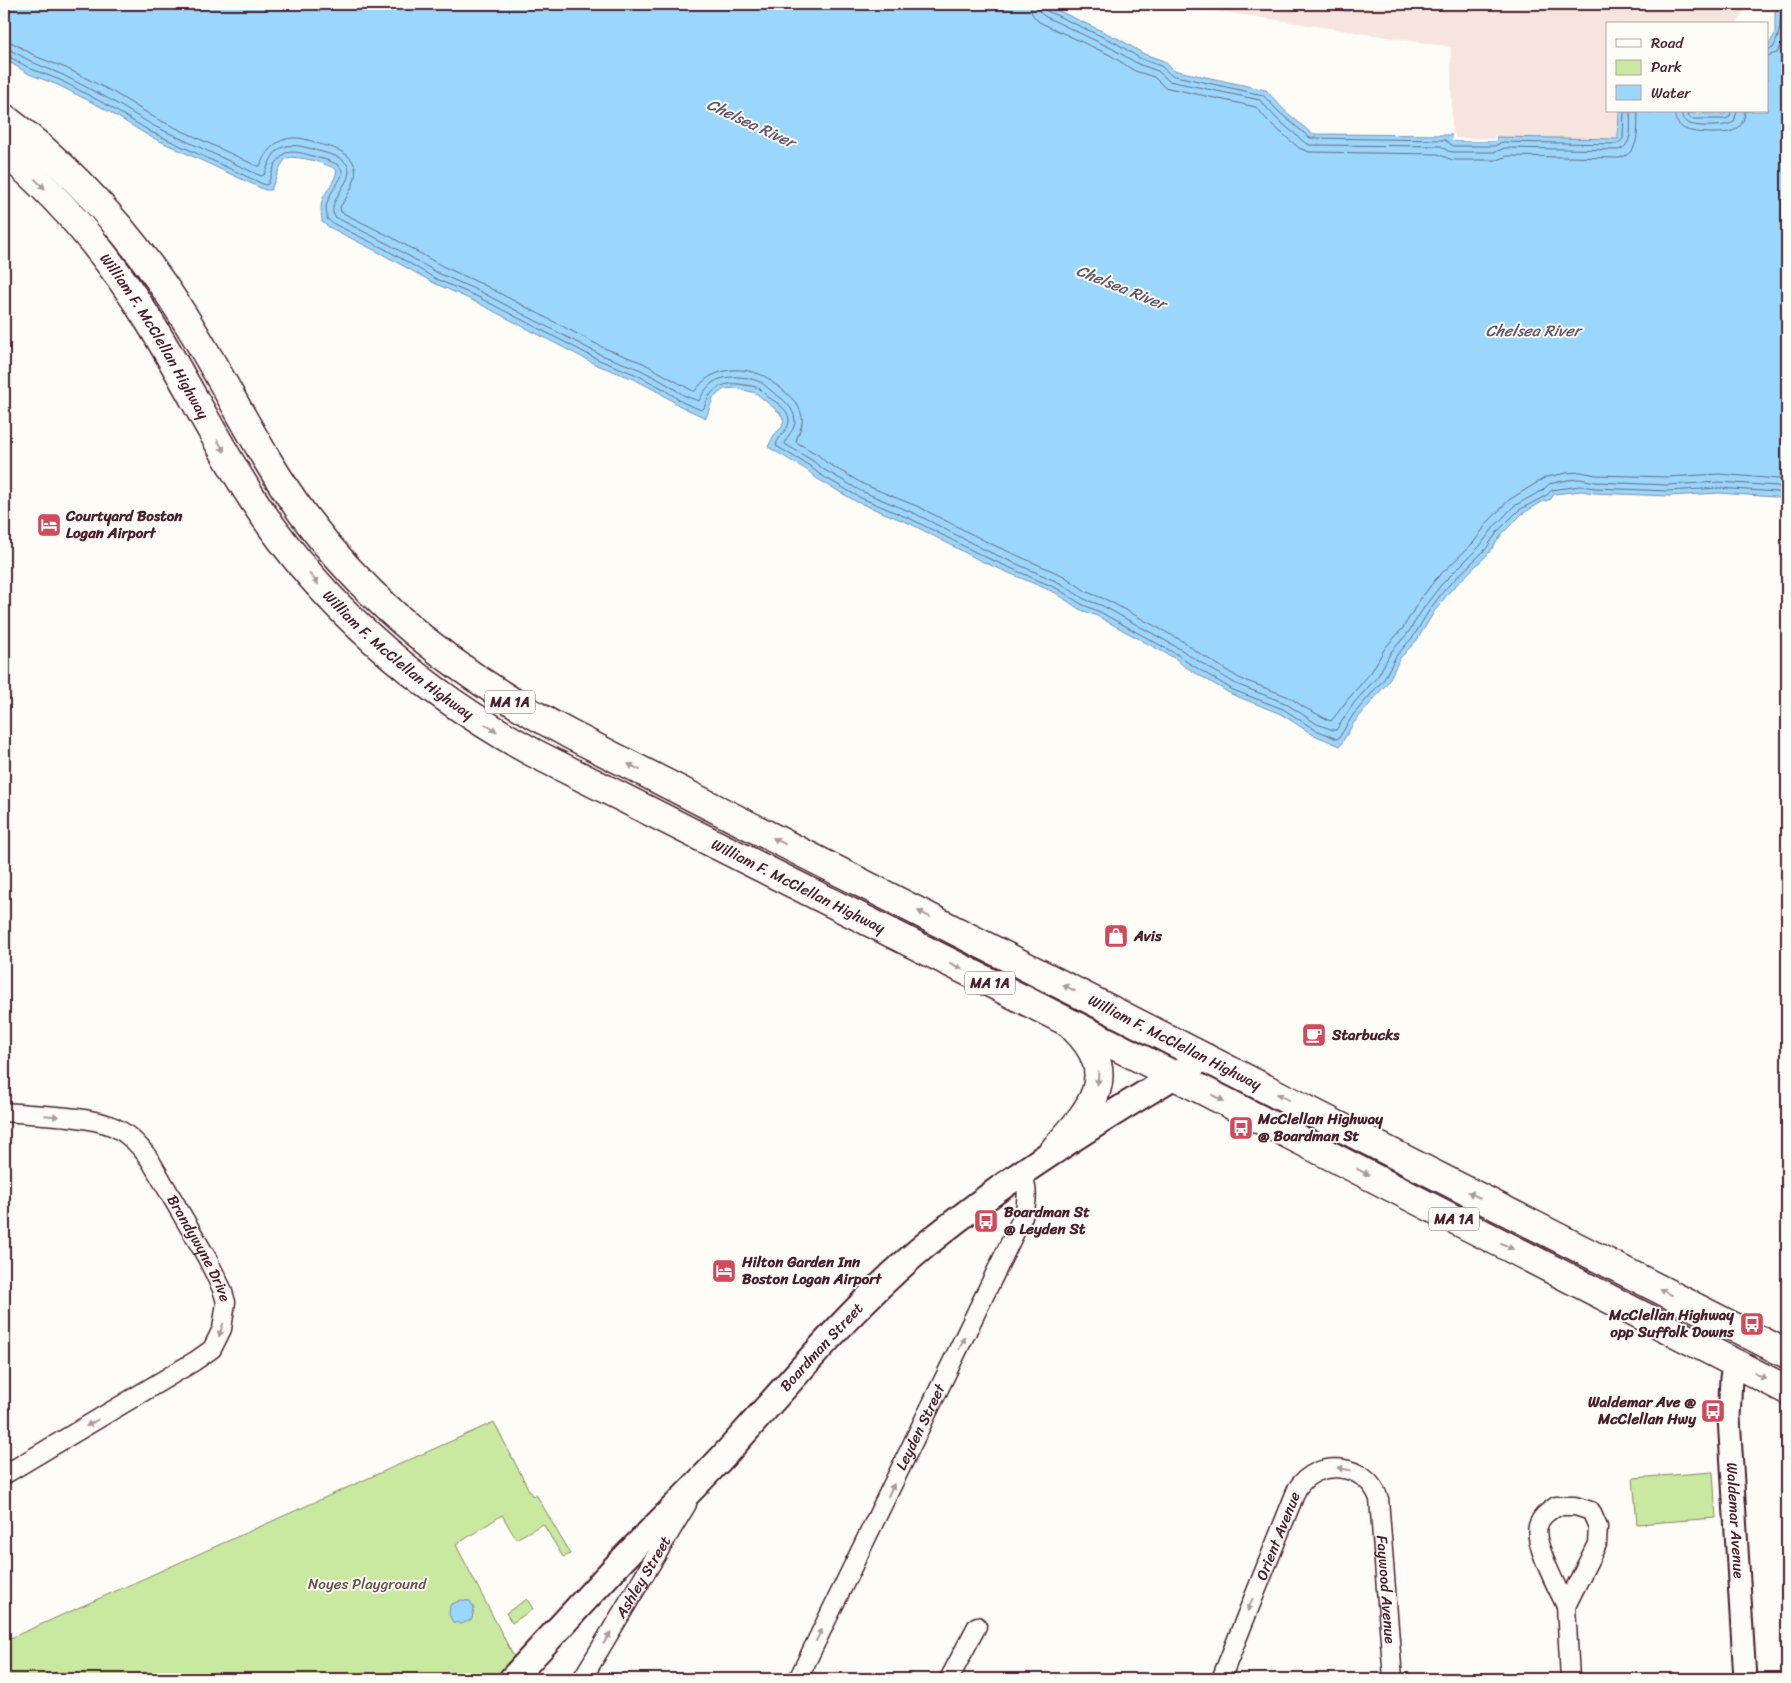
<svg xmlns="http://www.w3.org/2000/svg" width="1791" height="1683" font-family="Sriracha,sans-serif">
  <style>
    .built { fill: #f6e4df }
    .green { fill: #c9e8a0; stroke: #8a8466 }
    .water { fill: #9bd7fc; stroke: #7b8da8 }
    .pier { fill: #fdfcf7 }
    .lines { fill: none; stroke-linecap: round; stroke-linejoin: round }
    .shore { stroke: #6a697f; stroke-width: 1 }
    .minor-casing { stroke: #4a1f2b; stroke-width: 21 }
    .tertiary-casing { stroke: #4a1f2b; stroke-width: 25 }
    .secondary-casing { stroke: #4a1f2b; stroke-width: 29 }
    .trunk-casing { stroke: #4a1f2b; stroke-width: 31 }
    .minor { stroke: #fdfcf7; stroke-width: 18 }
    .tertiary { stroke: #fdfcf7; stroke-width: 21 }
    .secondary { stroke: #fdfcf7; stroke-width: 25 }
    .trunk { stroke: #fdfcf7; stroke-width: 28 }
    .oneway { fill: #ac999b }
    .labels { text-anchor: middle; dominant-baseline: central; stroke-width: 4; stroke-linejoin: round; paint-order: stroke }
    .shield { fill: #fdfcf7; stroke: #806168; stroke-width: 1 }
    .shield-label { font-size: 14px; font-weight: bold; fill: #4a1f2b }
    .street-label { font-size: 15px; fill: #4a1f2b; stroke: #fdfcf7 }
    .poi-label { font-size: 15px; font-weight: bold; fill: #4a1f2b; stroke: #fdfcf7; text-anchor: start }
    .park-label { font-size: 15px; fill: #6a5148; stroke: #fdfcf7 }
    .water-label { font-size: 16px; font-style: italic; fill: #62566a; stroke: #fdfcf7 }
  </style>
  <rect width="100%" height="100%" fill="#fdfcf7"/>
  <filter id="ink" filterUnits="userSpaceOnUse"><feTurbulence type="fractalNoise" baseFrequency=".02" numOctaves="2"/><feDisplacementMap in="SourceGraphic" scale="10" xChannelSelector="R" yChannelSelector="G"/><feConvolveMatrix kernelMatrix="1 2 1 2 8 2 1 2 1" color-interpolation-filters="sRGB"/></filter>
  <g filter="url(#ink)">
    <path class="built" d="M 1173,4 L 1748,4 L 1737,24 L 1607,24 L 1607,111 L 1726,111 L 1726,114 L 1619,112 L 1618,139 L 1497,137 L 1496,141 L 1452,141 L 1451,47 Z"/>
    <path class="green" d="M 494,1422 L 532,1496 L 536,1494 L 570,1554 L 563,1557 L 543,1524 L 516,1539 L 502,1515 L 456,1545 L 515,1659 L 496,1679 L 4,1679 L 4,1641 Z
      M 1713,1472 L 1716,1518 L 1637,1524 L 1633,1478 Z
      M 527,1599 L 533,1609 L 512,1623 L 506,1613 Z"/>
    <path class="water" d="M 4,4 L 1044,4 L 1119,39 L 1144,54 L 1164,61 L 1173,70 L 1266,90 L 1283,109 L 1312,134 L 1452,135 L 1453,141 L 1496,141 L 1496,137 L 1618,139 L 1619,112 L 1725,114 L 1726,111 L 1767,111 L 1767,48 L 1775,34 L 1775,12 L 1778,4 L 1787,4 L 1787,501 L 1775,497 L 1719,493 L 1669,496 L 1594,493 L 1581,491 L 1554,494 L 1551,499 L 1542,502 L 1522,514 L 1502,534 L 1489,553 L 1449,592 L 1434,612 L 1417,640 L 1400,658 L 1388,682 L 1353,724 L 1340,746 L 1312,734 L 1281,714 L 1231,694 L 1184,666 L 1176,659 L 1097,616 L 1079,609 L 1056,593 L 981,561 L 911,524 L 857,502 L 816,478 L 807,470 L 768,447 L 774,435 L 782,427 L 784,421 L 780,413 L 756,393 L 736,388 L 724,389 L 713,398 L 706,418 L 680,406 L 660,393 L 634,379 L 597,365 L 476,302 L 434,283 L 382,254 L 329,227 L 322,222 C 322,214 320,208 322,201 C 326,190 335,182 337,170 C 327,163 298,155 286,158 L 280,167 L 271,190 L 265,190 L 149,136 L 103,108 L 58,85 L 29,74 L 4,59 Z
      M 1315,4 L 1354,4 L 1350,11 L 1345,11 Z
      M 461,1600 L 470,1601 L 474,1608 L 472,1619 L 462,1624 L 453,1622 L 449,1615 L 450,1605 Z"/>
    <path class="pier" d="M 1452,132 L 1455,134 L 1455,138 L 1494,139 L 1494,136 L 1496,134 L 1496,141 L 1452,141 Z"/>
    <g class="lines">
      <path class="shore" d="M 1030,4 L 1032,14 L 1039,22 L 1110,55 L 1135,71 L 1154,77 L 1164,87 L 1256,107 L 1269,122 L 1299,148 L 1309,152 L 1438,154 L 1447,158 L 1453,160 L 1496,160 L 1508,156 L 1619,158 C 1641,153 1637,129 1638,111
        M 1037,4 L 1039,11 L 1044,16 L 1113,49 L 1138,64 L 1158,71 L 1169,81 L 1260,100 L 1275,117 L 1304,142 L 1310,145 L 1441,146 L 1448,151 L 1453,152 L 1495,152 L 1505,148 L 1618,150 C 1634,146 1630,125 1630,111
        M 1044,4 L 1047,11 L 1116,43 L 1141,59 L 1161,66 L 1171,75 L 1263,95 L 1279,112 L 1310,138 L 1445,140 L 1453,146 L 1495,146 L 1502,142 L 1617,144 L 1623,139 L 1624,111
        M 4,41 L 13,43 L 37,57 L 66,68 L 113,92 L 157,119 L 257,166 L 260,166 C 268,144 285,133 308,140 C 313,141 318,144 323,145 C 364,155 362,176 340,207 L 341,212 L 391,237 L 442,266 L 484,285 L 604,348 L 643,363 L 693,391 L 695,391 C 710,368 740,365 764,376 C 769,378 773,384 779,387 C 789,395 800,404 802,417 C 804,426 797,434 796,442 L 817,454 L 827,463 L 865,485 L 919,507 L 989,543 L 1064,576 L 1087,592 L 1107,600 L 1186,643 L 1194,650 L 1239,678 L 1289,697 L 1302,706 L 1330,721 L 1332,720 L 1349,698 L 1372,671 L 1385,648 L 1403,628 L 1419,601 L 1435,580 L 1474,542 L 1488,522 L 1509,500 L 1546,477 L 1567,473 L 1581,472 L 1596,475 L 1668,477 L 1719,474 L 1778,479 L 1787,481
        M 4,49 L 10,50 L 34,63 L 63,75 L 109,99 L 154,126 L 261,176 L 264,175 C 269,164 273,148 287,146 C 300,144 310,149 322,152 C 382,166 321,196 335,217 L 388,244 L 438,273 L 481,292 L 601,355 L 639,369 L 665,383 L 685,396 L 699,401 C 703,392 710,382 720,379 C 731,375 752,377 762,383 C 766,386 770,390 774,393 C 783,399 794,408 795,420 C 796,429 786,436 785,444 L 813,461 L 823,469 L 861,491 L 916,514 L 985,550 L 1060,583 L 1084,599 L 1103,606 L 1182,650 L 1190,656 L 1236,684 L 1285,703 L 1317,724 L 1333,730 L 1336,730 L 1354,703 L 1378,676 L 1391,652 L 1408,633 L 1425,606 L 1441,585 L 1480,546 L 1494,527 L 1514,506 L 1543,490 L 1549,484 L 1568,480 L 1580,479 L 1595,482 L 1668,485 L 1719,482 L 1777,486 L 1787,489
        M 1767,50 L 1773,48 C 1781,34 1780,19 1782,4
        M 4,55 L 8,56 L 31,69 L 60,80 L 105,104 L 151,132 L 265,185 L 268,184 L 275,164 L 285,153 C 298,150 307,155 319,158 C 361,168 334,180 327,203 C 325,208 327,213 327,219 L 332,223 L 385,249 L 436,279 L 478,297 L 599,360 L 637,375 L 662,388 L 682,402 L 701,410 L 704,408 C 711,387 723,381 745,385 C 750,386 756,386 760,389 C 763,391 765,395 768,397 C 776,402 788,409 789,419 C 790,430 777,436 776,446 L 810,466 L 819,474 L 859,497 L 913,520 L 983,556 L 1058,589 L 1081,604 L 1100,612 L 1178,655 L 1187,662 L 1233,690 L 1283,709 L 1314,729 L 1337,739 L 1339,738 L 1353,715 L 1384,679 L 1396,656 L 1413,637 L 1430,609 L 1445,589 L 1485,550 L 1498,531 L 1519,510 L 1547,495 L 1552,490 L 1580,486 L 1595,488 L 1668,491 L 1719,488 L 1776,492 L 1787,496
        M 1767,56 L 1777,53 L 1785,37 L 1787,11
        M 1674,111 C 1675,132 1693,132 1710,133 C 1727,133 1744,134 1745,111
        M 1681,111 C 1682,116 1682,119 1686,122 C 1693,128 1727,127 1734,122 L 1737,111
        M 1688,111 L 1688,116 L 1692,119 L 1725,119 L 1730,117 L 1731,111"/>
      <defs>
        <g id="minor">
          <path id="s1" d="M 4,1112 C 34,1115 88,1115 114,1127 C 129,1134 141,1147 150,1160 L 207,1258 L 222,1289 L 226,1302 L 222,1329 L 212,1349 L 195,1361 L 4,1475"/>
          <path d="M 1556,1506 L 1575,1506 L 1591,1511 L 1598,1527 L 1597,1544 L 1566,1606 C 1558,1589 1533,1543 1538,1526 C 1541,1516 1548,1512 1556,1506 Z"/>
          <path d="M 1566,1606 L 1570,1679"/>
          <path id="s2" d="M 582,1679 L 687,1504"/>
          <path id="s3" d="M 798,1679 L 1023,1216 C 1028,1201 1029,1187 1021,1172"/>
          <path d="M 949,1679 L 977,1626"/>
          <path id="s4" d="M 1221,1679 L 1297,1489 C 1317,1457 1367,1463 1379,1499 L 1393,1679"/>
        </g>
        <g id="tertiary">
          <path id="s5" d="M 1734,1362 L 1731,1378 L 1729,1418 L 1745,1679"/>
        </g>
        <g id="secondary">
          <path id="s6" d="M 512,1679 C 550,1638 588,1596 627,1555 C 661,1520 696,1486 729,1450 C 793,1379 854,1304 928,1243 C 1015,1172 1110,1114 1206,1057"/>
        </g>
        <g id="trunk">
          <path id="s7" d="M 4,118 C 77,172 138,243 186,320 C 227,385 259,455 305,517 C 375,611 468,681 571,735 L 1787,1354"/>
          <path id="s8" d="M 4,151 C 61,199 110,258 149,321 C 185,379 215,441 252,498 C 323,607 421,691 534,753 L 1175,1076 L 1787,1390"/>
          <path d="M 1055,1149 C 1091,1109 1122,1075 1074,1028"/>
        </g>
      </defs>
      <use href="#minor" class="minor-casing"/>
      <use href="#tertiary" class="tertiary-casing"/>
      <use href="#secondary" class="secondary-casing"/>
      <use href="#trunk" class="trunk-casing"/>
      <use href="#minor" class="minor"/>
      <use href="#tertiary" class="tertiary"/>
      <use href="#secondary" class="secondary"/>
      <use href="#trunk" class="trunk"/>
    </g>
    <defs><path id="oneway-solid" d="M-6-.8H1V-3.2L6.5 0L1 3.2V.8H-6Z" transform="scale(1.25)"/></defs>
    <g class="oneway">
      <use href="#oneway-solid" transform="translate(40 184) rotate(44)"/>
      <use href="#oneway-solid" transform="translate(221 446) rotate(60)"/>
      <use href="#oneway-solid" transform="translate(314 579) rotate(49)"/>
      <use href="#oneway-solid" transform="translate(491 728) rotate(32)"/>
      <use href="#oneway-solid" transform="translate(634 767) rotate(-153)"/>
      <use href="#oneway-solid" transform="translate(779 841) rotate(-153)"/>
      <use href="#oneway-solid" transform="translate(924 914) rotate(-153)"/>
      <use href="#oneway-solid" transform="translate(956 966) rotate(27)"/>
      <use href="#oneway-solid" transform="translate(1069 988) rotate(-153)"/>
      <use href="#oneway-solid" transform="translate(1098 1078) rotate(94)"/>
      <use href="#oneway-solid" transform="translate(1283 1097) rotate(-153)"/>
      <use href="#oneway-solid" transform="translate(1218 1098) rotate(27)"/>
      <use href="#oneway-solid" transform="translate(52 1116) rotate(5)"/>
      <use href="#oneway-solid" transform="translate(1363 1172) rotate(27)"/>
      <use href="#oneway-solid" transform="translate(1474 1195) rotate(-153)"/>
      <use href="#oneway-solid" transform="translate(1507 1246) rotate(27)"/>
      <use href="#oneway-solid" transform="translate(1666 1292) rotate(-153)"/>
      <use href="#oneway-solid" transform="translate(221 1330) rotate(108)"/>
      <use href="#oneway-solid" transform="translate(962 1343) rotate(-64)"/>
      <use href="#oneway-solid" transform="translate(1760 1376) rotate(27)"/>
      <use href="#oneway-solid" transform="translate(92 1423) rotate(150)"/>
      <use href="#oneway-solid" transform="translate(1344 1469) rotate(-169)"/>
      <use href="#oneway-solid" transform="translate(891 1490) rotate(-64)"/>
      <use href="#oneway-solid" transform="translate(1250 1605) rotate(112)"/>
      <use href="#oneway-solid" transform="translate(819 1635) rotate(-64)"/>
      <use href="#oneway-solid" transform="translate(607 1638) rotate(-58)"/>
    </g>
  </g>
  <defs>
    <symbol id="hotel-square" viewBox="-11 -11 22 22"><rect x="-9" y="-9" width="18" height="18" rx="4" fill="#d1495b" stroke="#fdfcf7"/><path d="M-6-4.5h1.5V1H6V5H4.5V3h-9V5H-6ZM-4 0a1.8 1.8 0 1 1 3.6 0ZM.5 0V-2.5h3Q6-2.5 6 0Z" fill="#fff"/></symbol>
    <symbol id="shop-square" viewBox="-11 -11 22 22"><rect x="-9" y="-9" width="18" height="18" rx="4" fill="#d1495b" stroke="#fdfcf7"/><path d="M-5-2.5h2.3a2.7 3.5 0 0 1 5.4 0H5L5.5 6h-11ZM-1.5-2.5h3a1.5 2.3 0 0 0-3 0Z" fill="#fff"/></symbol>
    <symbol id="cafe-square" viewBox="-11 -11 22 22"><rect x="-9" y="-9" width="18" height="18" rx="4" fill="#d1495b" stroke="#fdfcf7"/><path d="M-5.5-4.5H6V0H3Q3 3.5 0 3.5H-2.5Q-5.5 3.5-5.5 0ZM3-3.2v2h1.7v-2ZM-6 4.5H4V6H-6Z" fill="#fff"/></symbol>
    <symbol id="bus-square" viewBox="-11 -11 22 22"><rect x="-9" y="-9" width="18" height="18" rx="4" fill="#d1495b" stroke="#fdfcf7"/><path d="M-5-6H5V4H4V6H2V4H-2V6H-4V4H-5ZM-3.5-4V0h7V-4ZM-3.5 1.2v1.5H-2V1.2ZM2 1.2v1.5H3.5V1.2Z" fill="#fff"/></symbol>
  </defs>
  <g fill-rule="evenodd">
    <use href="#hotel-square" x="35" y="511" width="28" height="28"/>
    <use href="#shop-square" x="1102" y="922" width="28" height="28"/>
    <use href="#cafe-square" x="1300" y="1021" width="28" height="28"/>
    <use href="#bus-square" x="1227" y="1114" width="28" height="28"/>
    <use href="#bus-square" x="972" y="1207" width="28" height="28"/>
    <use href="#hotel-square" x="710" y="1257" width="28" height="28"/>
    <use href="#bus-square" x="1738" y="1310" width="28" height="28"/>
    <use href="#bus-square" x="1699" y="1397" width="28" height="28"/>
  </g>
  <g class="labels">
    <g class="shield">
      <rect x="485" y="690.5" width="50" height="23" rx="4"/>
      <rect x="965" y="971.5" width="50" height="23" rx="4"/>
      <rect x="1429" y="1207.5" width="50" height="23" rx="4"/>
    </g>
    <g class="shield-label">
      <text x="510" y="702">MA 1A</text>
      <text x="990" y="983">MA 1A</text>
      <text x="1454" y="1219">MA 1A</text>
    </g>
    <g class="street-label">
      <text stroke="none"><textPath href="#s8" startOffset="240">William F. McClellan Highway</textPath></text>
      <text stroke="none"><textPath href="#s8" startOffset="645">William F. McClellan Highway</textPath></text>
      <text stroke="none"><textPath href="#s8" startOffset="1109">William F. McClellan Highway</textPath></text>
      <text stroke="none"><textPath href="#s7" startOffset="1528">William F. McClellan Highway</textPath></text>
      <text stroke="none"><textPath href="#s1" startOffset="262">Brandywyne Drive</textPath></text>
      <text stroke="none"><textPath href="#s6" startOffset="454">Boardman Street</textPath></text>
      <text stroke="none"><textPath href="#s3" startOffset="280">Leyden Street</textPath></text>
      <text stroke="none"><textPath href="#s5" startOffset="159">Waldemar Avenue</textPath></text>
      <text stroke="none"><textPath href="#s4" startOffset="154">Orient Avenue</textPath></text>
      <text stroke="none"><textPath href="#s2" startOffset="119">Ashley Street</textPath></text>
      <text stroke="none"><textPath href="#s4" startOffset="398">Faywood Avenue</textPath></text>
    </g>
    <g class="poi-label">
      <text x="66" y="516">Courtyard Boston<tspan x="66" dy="17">Logan Airport</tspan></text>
      <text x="1134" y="936">Avis</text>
      <text x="1332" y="1035">Starbucks</text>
      <text x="1258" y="1119">McClellan Highway<tspan x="1258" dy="17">@ Boardman St</tspan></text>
      <text x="1004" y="1212">Boardman St<tspan x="1004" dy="17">@ Leyden St</tspan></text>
      <text x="742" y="1262">Hilton Garden Inn<tspan x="742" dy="17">Boston Logan Airport</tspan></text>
      <text x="1734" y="1315" text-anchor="end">McClellan Highway<tspan x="1734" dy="17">opp Suffolk Downs</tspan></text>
      <text x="1696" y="1402" text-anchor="end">Waldemar Ave @<tspan x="1696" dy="17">McClellan Hwy</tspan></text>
    </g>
    <g class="park-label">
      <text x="367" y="1584">Noyes Playground</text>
    </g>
    <g class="water-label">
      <text transform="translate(751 123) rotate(25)">Chelsea River</text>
      <text transform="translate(1121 287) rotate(22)">Chelsea River</text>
      <text x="1533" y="330">Chelsea River</text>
    </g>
  </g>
  <rect width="1791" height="1683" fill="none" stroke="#fdfcf7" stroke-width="20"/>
  <rect x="10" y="10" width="1771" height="1663" fill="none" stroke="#4a1f2b" stroke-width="2" filter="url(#ink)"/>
  <rect x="1606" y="22" width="162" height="90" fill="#fdfcf7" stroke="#b5a4a5"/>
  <rect x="1616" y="39" width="25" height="8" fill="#fdfcf7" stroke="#b5a4a5"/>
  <text x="1651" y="48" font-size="15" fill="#4a1f2b">Road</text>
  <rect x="1616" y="60" width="25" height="15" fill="#c9e8a0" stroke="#b5a4a5"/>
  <text x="1651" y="72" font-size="15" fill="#4a1f2b">Park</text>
  <rect x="1616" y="85" width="25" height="15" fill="#9bd7fc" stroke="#b5a4a5"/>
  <text x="1651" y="98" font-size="15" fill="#4a1f2b">Water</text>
</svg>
